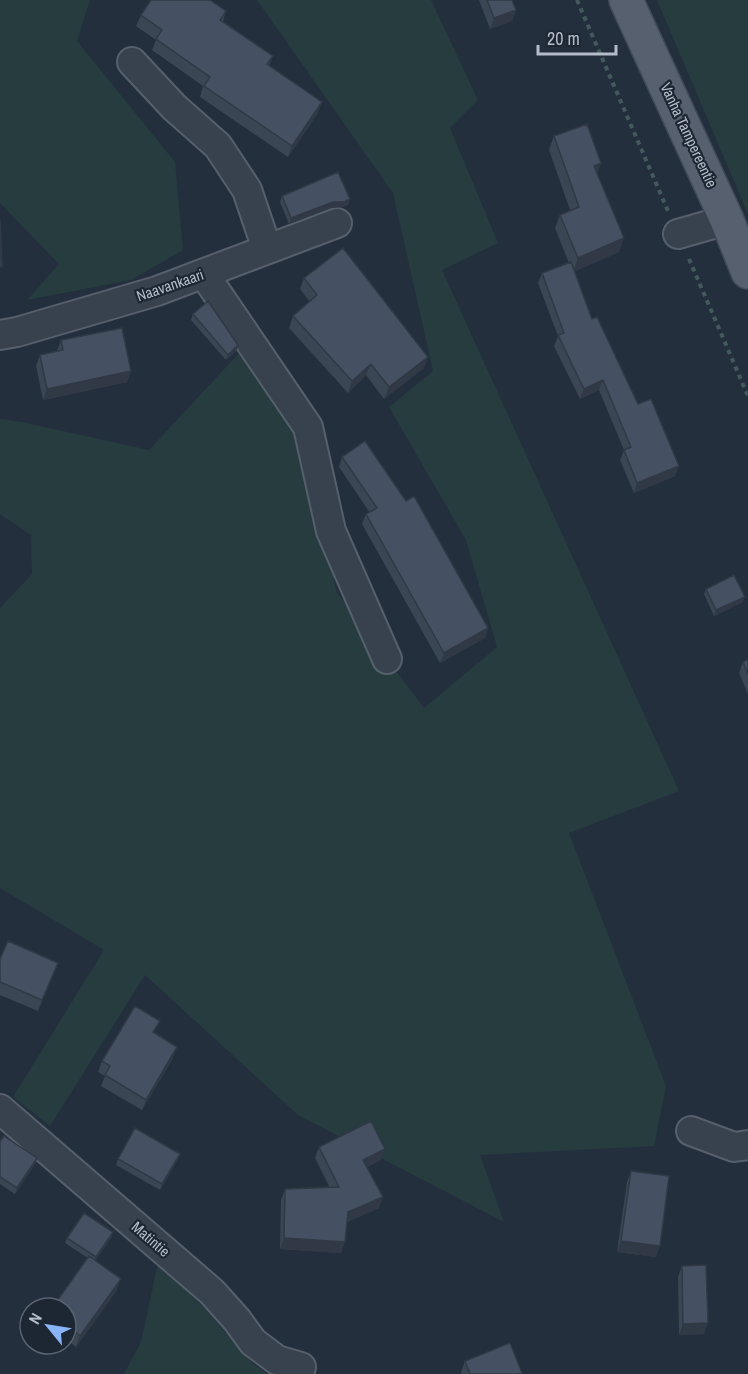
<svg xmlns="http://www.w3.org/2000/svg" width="748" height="1374" font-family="'Archivo Narrow',sans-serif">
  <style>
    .green { fill: #263c3f }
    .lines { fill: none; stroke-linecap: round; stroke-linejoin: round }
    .minor-casing { stroke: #565f6c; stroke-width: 32 }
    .major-casing { stroke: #414a57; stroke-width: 36 }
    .path { stroke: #44595c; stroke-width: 4; stroke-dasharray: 4.5 4.5; stroke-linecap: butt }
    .minor { stroke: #38414e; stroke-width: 28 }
    .major { stroke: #56606e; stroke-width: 33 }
    .wall { fill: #3b4654 }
    .shaded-wall { fill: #303945 }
    .building { fill: #455162; stroke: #303945; stroke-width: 1.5 }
    .labels { text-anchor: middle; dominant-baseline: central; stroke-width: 4.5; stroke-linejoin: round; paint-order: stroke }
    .street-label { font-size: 15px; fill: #b4bcc9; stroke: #1d2633 }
  </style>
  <rect width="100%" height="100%" fill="#242f3e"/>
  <path class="green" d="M 0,0 L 90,0 L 77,41 L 175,162 L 183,250 L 131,280 L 27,300 L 59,264 L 0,203 Z
    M 257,0 L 431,0 L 478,100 L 450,128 L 498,243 L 442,270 L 679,791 L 569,833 L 666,1086 L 654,1146 L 480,1155 L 504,1222 L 298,1115 L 145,975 L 50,1126 L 13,1097 L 104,950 L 0,888 L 0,608 L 32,574 L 31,535 L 0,514 L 0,419 L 22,422 L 149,450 L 241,351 L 310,435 L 336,591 L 424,708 L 497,647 L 466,540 L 389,407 L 433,371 L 393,193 Z
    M 657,0 L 748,0 L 748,214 Z
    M 158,1263 L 204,1308 L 253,1364 L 268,1374 L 124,1374 L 141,1342 Z"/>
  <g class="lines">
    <defs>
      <path id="minor" d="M 132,62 L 174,107 L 218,146 L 247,190 L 267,249
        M 678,234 L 727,220
        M 204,274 L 308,427 L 331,531 L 387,659
        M 0,335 L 17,332 L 157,291 L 337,223
        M 0,1109 L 212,1292 L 237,1320 L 253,1342 L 277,1360 L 301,1367
        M 691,1131 L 734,1147 L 748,1145"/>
      <path id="major" d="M 626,0 L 727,220 L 748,272"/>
    </defs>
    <use href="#minor" class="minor-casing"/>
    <use href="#major" class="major-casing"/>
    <path class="path" d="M 577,0 L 668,211
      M 689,259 L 748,396"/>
    <use href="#minor" class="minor"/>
    <use href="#major" class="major"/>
  </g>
  <path class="wall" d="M 479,0 L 512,0 L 516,10 L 512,21 L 490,29 Z
    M 226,11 L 223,21 L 273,56 L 269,65 L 318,113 L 288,157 L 200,97 L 203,86 L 152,50 L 156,40 L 136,26 L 141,15 Z
    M 554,136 L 601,163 L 597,173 L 619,252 L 575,271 L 592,319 L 638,404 L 675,476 L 634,493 L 620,460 L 624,450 L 599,390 L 580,399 L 554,346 L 558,336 L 538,283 L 542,273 L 569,263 L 555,228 L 560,215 L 570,210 L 549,150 Z
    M 282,196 L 348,205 L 342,207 L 331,208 L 289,224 L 280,202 Z
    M 304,278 L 424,368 L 384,399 L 366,375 L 348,393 L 289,328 L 293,316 L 310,302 L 300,289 Z
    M 193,314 L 238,345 L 236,351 L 226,360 L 191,320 Z
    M 61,340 L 131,371 L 127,382 L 43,400 L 36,366 L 40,355 L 57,351 Z
    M 342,457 L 488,628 L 485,638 L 440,663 L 362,524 L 366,514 L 370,513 L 339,467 Z
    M 706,589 L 743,602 L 714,616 L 704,594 Z
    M 748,659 L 748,694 L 739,673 L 743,662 Z
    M 0,959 L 58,963 L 38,1011 L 0,995 Z
    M 173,1058 L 142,1110 L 101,1086 L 105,1076 L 98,1072 L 102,1061 Z
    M 0,1141 L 37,1158 L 35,1164 L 15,1194 L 0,1184 Z
    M 319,1147 L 381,1160 L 367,1167 L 379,1208 L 347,1222 L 341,1253 L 280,1249 L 281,1200 L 285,1189 L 330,1188 L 315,1158 Z
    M 180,1154 L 178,1159 L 160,1190 L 116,1165 L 118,1159 Z
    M 631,1171 L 656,1257 L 617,1252 L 627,1182 Z
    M 113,1232 L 111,1238 L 95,1261 L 117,1290 L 76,1347 L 66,1339 L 66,1308 L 88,1258 L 65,1243 L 67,1238 Z
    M 682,1266 L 704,1334 L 679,1335 L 678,1277 Z
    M 465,1361 L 522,1373 L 522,1374 L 462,1374 L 461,1372 Z"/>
  <path class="shaded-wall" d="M 516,10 L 512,21 L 490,29 L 494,18 Z
    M 322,102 L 318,113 L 288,157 L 292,146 Z
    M 601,163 L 596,177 L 594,166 Z
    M 350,199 L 348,205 L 342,207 L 331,208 L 289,224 L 291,218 L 333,202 Z
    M 624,238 L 619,252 L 573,272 L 578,258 Z
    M 238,345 L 236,351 L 226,360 L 228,355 Z
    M 428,357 L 424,368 L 384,399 L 389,387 Z
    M 371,364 L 366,375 L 348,393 L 352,381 Z
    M 131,371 L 127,382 L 43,400 L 47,389 Z
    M 603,380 L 599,390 L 580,399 L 584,389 Z
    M 679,466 L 675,476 L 634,493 L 637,483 Z
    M 745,597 L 743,602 L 714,616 L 716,610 Z
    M 488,628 L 485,638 L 440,663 L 444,653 Z
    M 58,963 L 54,974 L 38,1011 L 42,1000 Z
    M 177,1047 L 173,1058 L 142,1110 L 146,1100 Z
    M 385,1149 L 381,1160 L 359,1171 L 363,1160 Z
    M 180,1154 L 178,1159 L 160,1190 L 162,1184 Z
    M 37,1158 L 35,1164 L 15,1194 L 17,1188 Z
    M 383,1197 L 379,1208 L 344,1223 L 348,1212 Z
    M 113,1232 L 111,1238 L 94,1262 L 96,1257 Z
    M 284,1238 L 345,1242 L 341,1253 L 280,1249 Z
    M 621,1241 L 660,1246 L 656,1257 L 617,1252 Z
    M 121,1279 L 117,1290 L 76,1347 L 80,1336 Z
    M 708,1323 L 704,1334 L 679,1335 L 683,1324 Z"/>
  <path class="building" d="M 151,0 L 210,0 L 226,11 L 220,20 L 273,56 L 267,64 L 322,102 L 292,146 L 204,86 L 210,77 L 156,39 L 162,30 L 141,15 Z
    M 487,0 L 512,0 L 516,10 L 494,18 Z
    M 587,124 L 601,163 L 594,166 L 624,238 L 578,258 L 560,215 L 579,207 L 554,136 Z
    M 338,172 L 350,199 L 344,202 L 333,202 L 291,218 L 282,196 Z
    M 0,219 L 2,267 L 0,267 Z
    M 343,248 L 428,357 L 389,387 L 371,364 L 352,381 L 293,316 L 317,295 L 304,278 Z
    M 571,262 L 592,319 L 597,317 L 638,404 L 651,399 L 679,466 L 637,483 L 624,450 L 631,447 L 603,380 L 584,389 L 558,335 L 564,333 L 542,273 Z
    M 208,301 L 238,345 L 228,355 L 193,314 Z
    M 122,328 L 131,371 L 47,389 L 40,355 L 63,350 L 61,340 Z
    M 365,441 L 406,501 L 414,496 L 488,628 L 444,653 L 366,514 L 377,508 L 342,457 Z
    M 734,575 L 745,597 L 716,610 L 706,589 Z
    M 748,659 L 748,674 L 743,662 Z
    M 8,941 L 58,963 L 42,1000 L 0,982 L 0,959 Z
    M 135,1006 L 160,1021 L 153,1032 L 177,1047 L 146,1100 L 105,1075 L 110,1066 L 102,1061 Z
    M 371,1121 L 385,1149 L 363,1160 L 383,1197 L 348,1212 L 345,1242 L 284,1238 L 285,1189 L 339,1187 L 319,1147 Z
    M 135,1128 L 180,1154 L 162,1184 L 118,1159 Z
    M 4,1136 L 37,1158 L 17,1188 L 0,1177 L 0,1141 Z
    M 631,1171 L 669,1176 L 660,1246 L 621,1241 Z
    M 84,1213 L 113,1232 L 96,1257 L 67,1238 Z
    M 89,1256 L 121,1279 L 80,1336 L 66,1325 L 66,1308 L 52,1308 Z
    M 706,1265 L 708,1323 L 683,1324 L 682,1266 Z
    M 510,1343 L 522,1373 L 519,1374 L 470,1374 L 465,1361 Z"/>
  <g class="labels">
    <g class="street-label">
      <text transform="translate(689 135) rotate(65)">Vanha Tampereentie</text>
      <text transform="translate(170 285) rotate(-19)">Naavankaari</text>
      <text transform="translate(151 1239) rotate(41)">Matintie</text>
    </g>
  </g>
  <g transform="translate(48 1326) rotate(300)"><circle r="28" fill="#1d2633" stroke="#59626f" stroke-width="1.5"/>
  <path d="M0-4.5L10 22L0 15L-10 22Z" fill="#8ab4f8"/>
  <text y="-9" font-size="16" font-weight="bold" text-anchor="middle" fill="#b4bcc9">N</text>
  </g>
  <path d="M538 45v9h78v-9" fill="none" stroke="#b4bcc9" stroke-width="3"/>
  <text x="547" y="45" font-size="18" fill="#b4bcc9" stroke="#1d2633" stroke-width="4.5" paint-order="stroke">20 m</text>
</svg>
